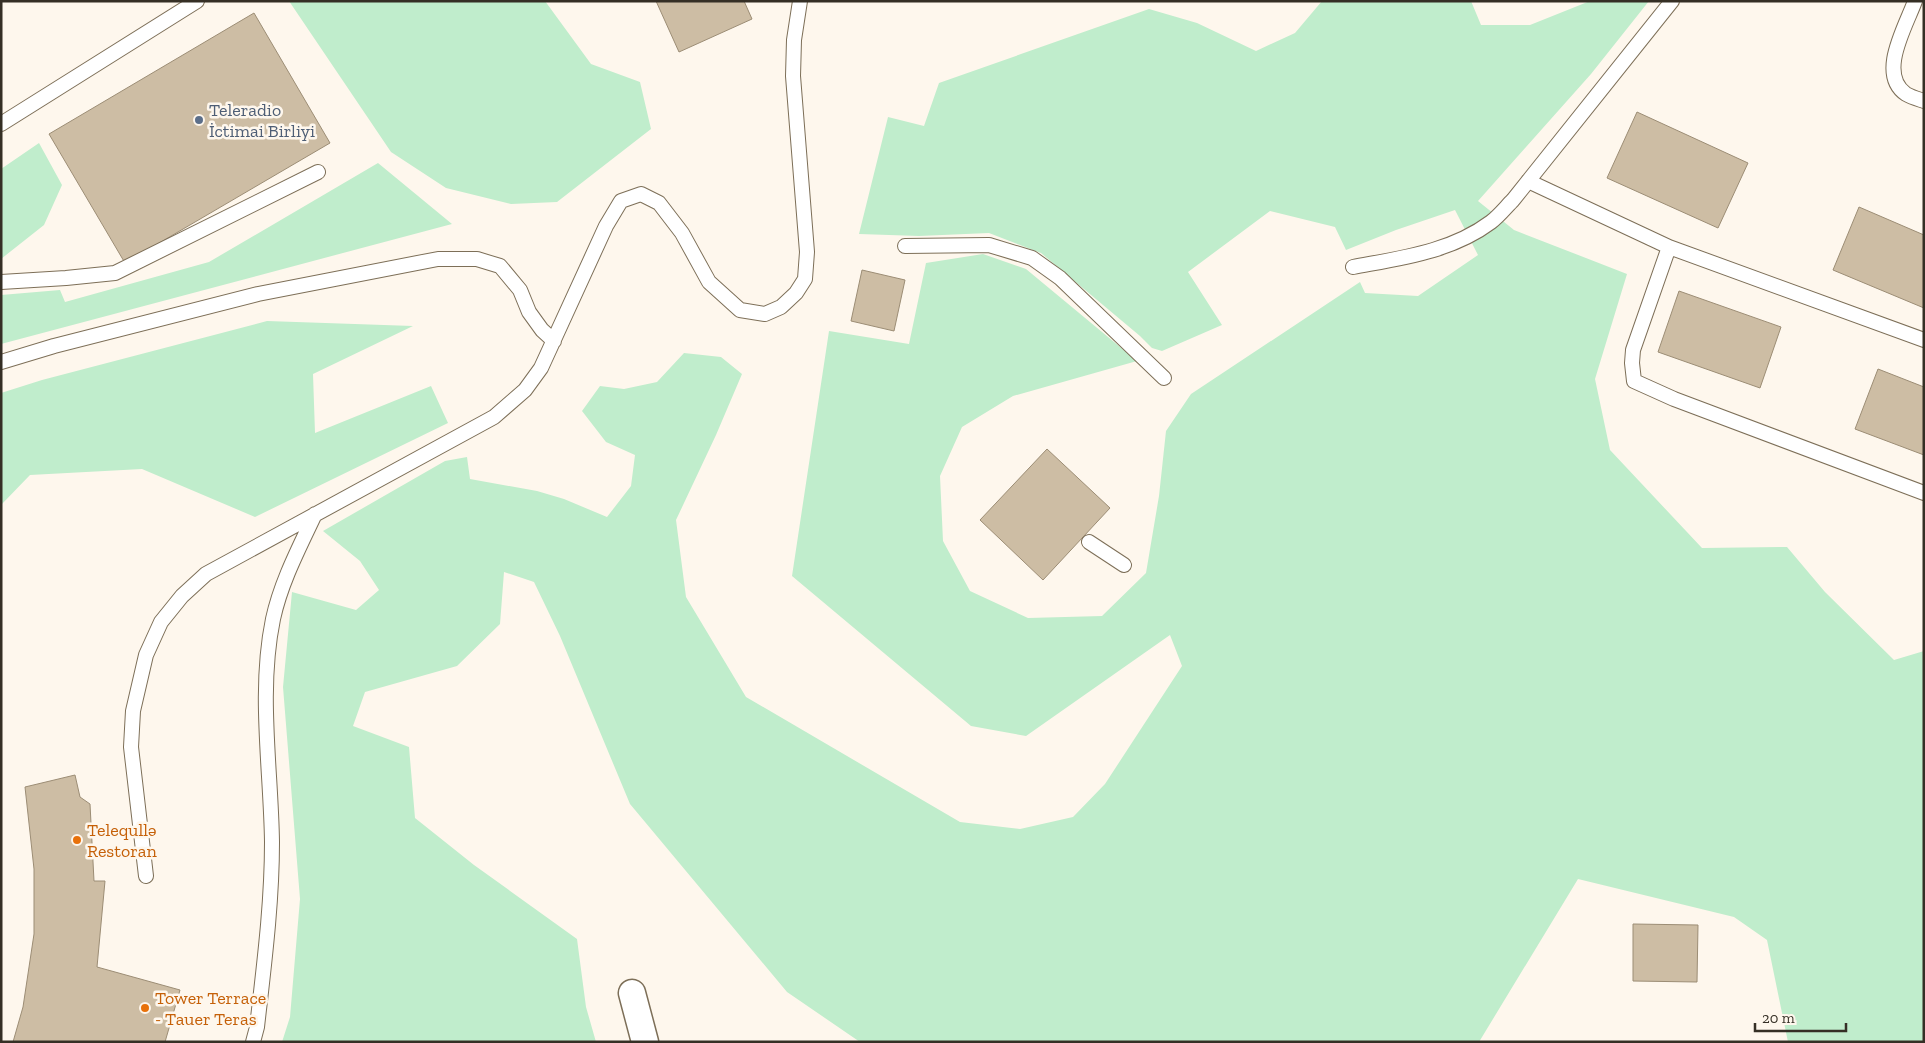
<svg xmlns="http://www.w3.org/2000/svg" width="1925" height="1043" font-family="'Zilla Slab',serif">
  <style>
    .green { fill: #c0edcc }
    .building { fill: #cdbda4; stroke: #9c8d75 }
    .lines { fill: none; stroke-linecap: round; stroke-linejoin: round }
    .lane-casing { stroke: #7d6f58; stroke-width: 16 }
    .street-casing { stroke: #7d6f58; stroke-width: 29 }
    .lane { stroke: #fff; stroke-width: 14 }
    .street { stroke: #fff; stroke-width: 26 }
    .service-dot { fill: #5c6f8a; stroke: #fef7ed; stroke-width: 2 }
    .food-dot { fill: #e8710a; stroke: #fef7ed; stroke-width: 2 }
    .labels { text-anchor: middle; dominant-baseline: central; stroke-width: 5; stroke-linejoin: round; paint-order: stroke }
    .service-label { font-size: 18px; fill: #4e5e75; stroke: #fef7ed; text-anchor: start }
    .food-label { font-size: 18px; fill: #c56008; stroke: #fef7ed; text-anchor: start }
  </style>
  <rect width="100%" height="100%" fill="#fef7ed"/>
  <path class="green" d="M 289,1 L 545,1 L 591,64 L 640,82 L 651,129 L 557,202 L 511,204 L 446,188 L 391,152 Z
    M 1322,1 L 1471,1 L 1481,25 L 1530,25 L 1590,1 L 1649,1 L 1591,74 L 1478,201 L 1514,230 L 1627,274 L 1595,379 L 1610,450 L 1702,548 L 1787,547 L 1825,592 L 1894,660 L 1924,651 L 1924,1042 L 1788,1042 L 1767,940 L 1734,917 L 1578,879 L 1479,1042 L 860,1042 L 787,992 L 630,804 L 560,636 L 534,582 L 504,572 L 500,624 L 457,666 L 365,692 L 353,726 L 409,747 L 415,818 L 474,865 L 577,939 L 586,1007 L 596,1042 L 282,1042 L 290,1017 L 300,899 L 283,687 L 292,592 L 356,610 L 379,590 L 360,561 L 323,531 L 445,461 L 467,457 L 470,479 L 537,491 L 564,499 L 607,517 L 631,486 L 635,455 L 606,442 L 582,411 L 600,386 L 624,389 L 657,382 L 684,353 L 721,357 L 742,374 L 716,435 L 676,520 L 686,597 L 746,697 L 960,822 L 1020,829 L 1073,817 L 1105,784 L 1182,666 L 1170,635 L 1026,736 L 971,726 L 792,576 L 829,331 L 909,344 L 926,263 L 983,254 L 1026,269 L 1137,361 L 1013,396 L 962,427 L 940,476 L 943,541 L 970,591 L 1028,618 L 1102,616 L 1146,573 L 1159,496 L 1166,431 L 1191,394 L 1360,282 L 1365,293 L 1418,296 L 1478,255 L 1455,210 L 1396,230 L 1346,250 L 1335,227 L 1270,211 L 1188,272 L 1222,325 L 1162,351 L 1152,348 L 1140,336 L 1041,253 L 989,233 L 919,236 L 859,234 L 888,117 L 924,126 L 939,83 L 1149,9 L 1197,23 L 1256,51 L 1295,33 Z
    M 39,143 L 62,185 L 44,225 L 1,259 L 1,169 Z
    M 378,163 L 452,224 L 1,344 L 1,295 L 60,290 L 65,302 L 209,262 Z
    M 267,321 L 413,326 L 313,374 L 315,433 L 431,386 L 448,423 L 255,517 L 142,469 L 30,475 L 1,505 L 1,393 L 42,380 Z"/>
  <path class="building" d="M 656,1 L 744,1 L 752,19 L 679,52 Z
    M 254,13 L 330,143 L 125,263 L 49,134 Z
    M 1637,112 L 1748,163 L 1718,228 L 1607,178 Z
    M 1859,207 L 1924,235 L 1924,308 L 1833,270 Z
    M 862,270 L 905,280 L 894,331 L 851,321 Z
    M 1679,291 L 1781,327 L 1760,388 L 1658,352 Z
    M 1878,369 L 1924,387 L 1924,455 L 1855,429 Z
    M 1047,449 L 1110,508 L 1043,580 L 980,520 Z
    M 75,775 L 80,797 L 90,804 L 94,881 L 105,881 L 97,967 L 180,990 L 165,1042 L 13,1042 L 23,1007 L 34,934 L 34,869 L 25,787 Z
    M 1633,924 L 1698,925 L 1697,982 L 1633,981 Z"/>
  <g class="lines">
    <defs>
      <path id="lane" d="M 1915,1 C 1906,26 1877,74 1906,94 C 1911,97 1918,99 1924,101
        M 1,124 L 197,1
        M 1528,181 L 1669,247 L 1924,340
        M 905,246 L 989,245 L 1032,258 L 1060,278 L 1164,378
        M 1669,247 L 1633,350 L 1632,363 L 1634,381 L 1674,399 L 1924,493
        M 1353,267 C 1401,258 1451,252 1491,222 C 1499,216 1506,207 1513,200 L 1672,1
        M 1,282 L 66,278 L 115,273 L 318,172
        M 1,362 L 54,346 L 258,294 L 438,259 L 477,259 L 500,266 L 520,290 L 529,312 L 542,330 L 554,341
        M 1089,542 L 1124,565
        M 146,876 L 131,747 L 133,711 L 146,655 L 161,622 L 182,596 L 206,574 L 494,417 L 525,390 L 541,368 L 606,226 L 621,201 L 641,194 L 659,203 L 682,233 L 709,282 L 740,310 L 765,314 L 781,307 L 796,293 L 805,279 L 807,252 L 793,76 L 794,40 L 800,1
        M 253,1042 L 257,1027 C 264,965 272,904 272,842 C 271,769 258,692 273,619 C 281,582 299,548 315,514"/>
      <path id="street" d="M 632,993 L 645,1042"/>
    </defs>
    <use href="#lane" class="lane-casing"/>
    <use href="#street" class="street-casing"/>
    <use href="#lane" class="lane"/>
    <use href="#street" class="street"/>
  </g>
  <circle class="service-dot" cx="199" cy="120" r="5"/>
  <g class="food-dot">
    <circle cx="77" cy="840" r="5"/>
    <circle cx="145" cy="1008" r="5"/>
  </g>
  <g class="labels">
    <g class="service-label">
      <text x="209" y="110">Teleradio<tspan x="209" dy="21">İctimai Birliyi</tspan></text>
    </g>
    <g class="food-label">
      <text x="87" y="830">Telequllə<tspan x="87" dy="21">Restoran</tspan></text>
      <text x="155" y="998">Tower Terrace<tspan x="155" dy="21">- Tauer Teras</tspan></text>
    </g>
  </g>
  <rect width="1925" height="1043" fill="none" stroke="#352f25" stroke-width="5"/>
  <path d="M1755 1023v8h91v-8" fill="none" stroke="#352f25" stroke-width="2.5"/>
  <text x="1762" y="1023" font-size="15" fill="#352f25" stroke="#fef7ed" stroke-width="4" paint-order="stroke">20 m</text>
</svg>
